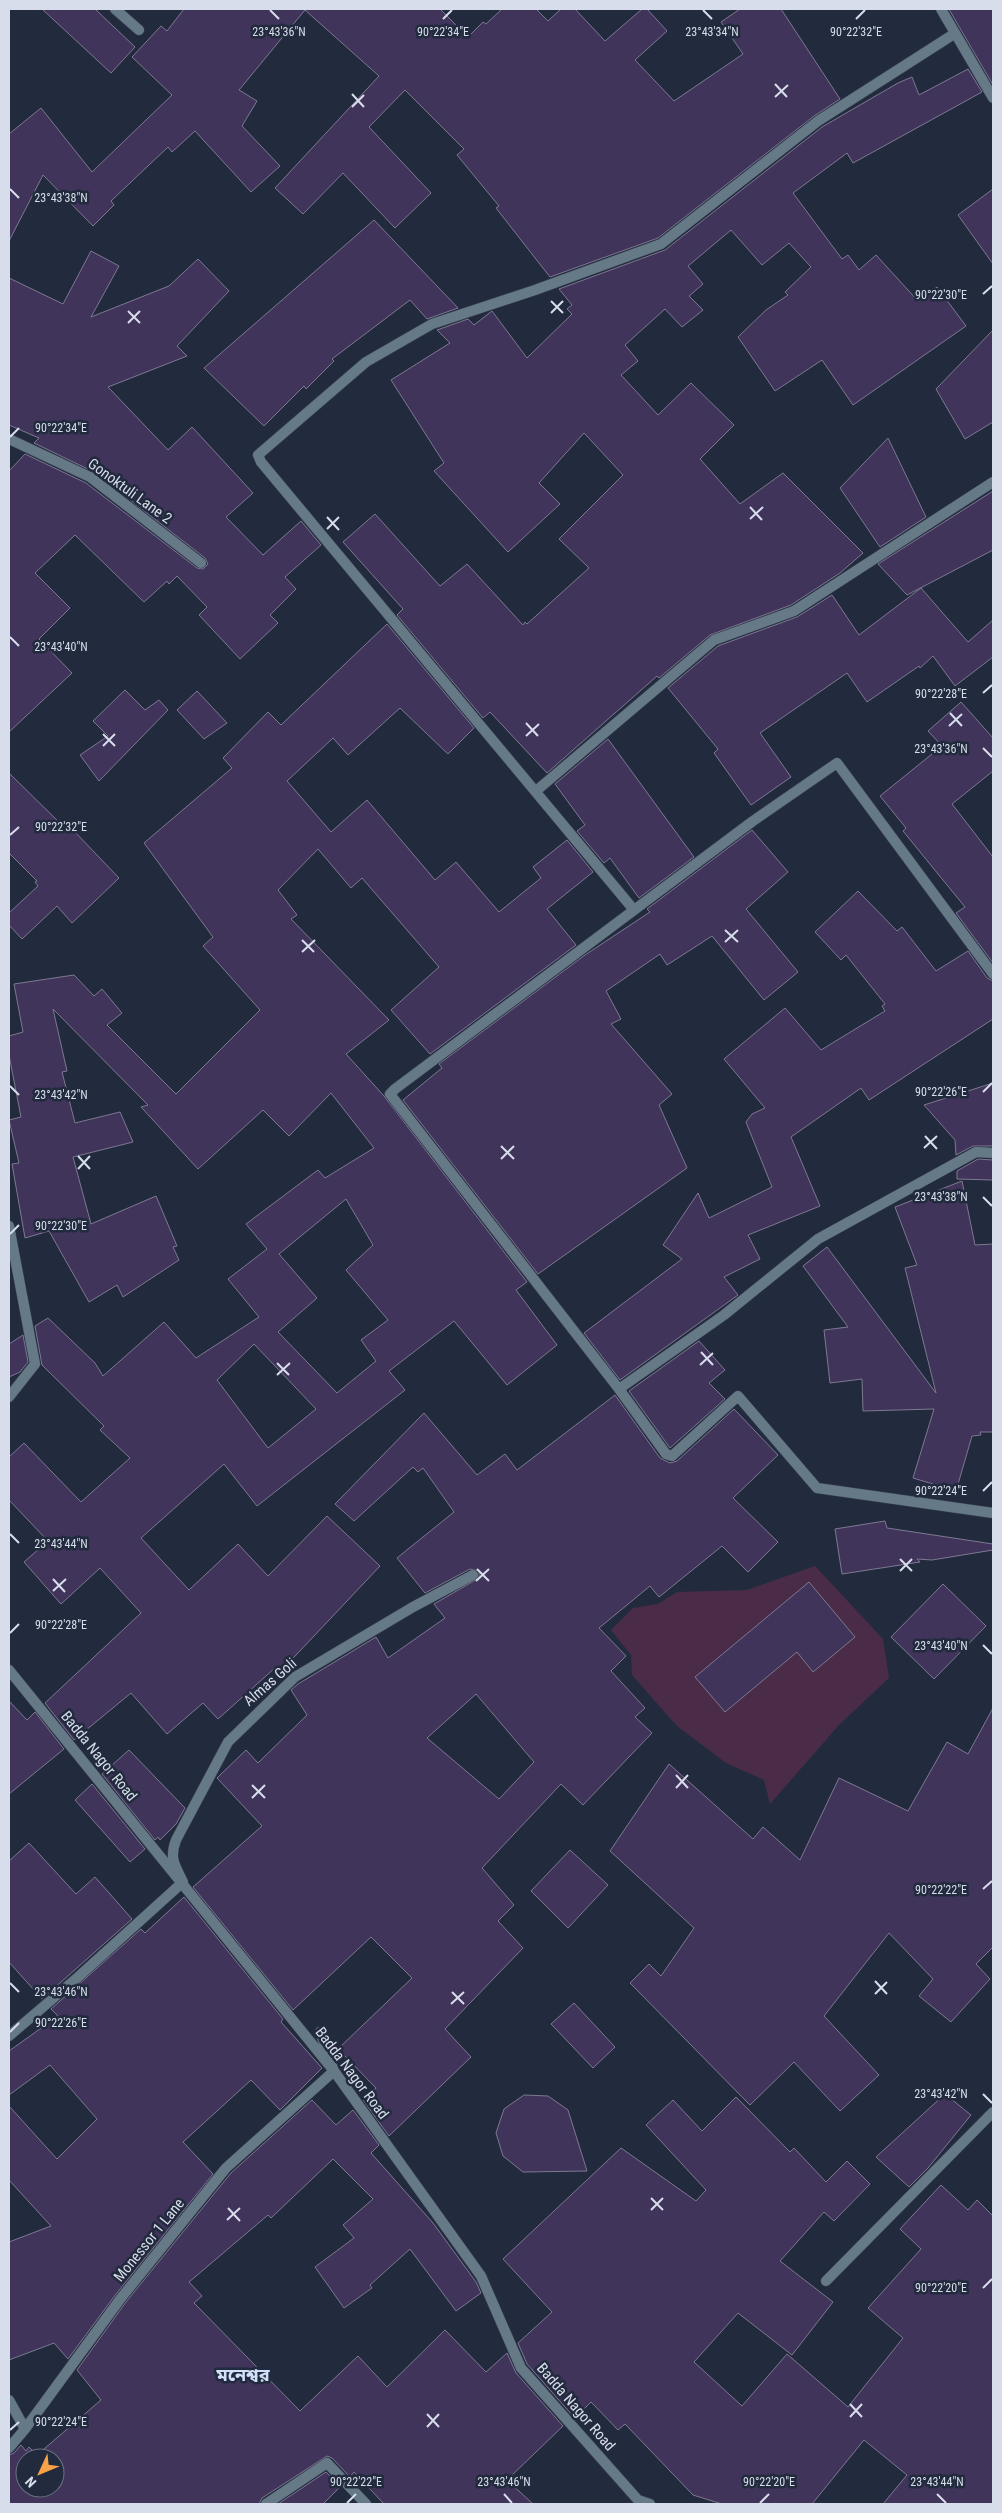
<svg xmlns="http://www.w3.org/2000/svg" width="1002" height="2513" font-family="'Roboto Condensed','Noto Sans Bengali',sans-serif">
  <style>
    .green { fill: #4a2c48 }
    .building { fill: #40345b; stroke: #7e7891; fill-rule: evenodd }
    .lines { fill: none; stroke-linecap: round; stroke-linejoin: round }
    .street-casing { stroke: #3f475a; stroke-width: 11 }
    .street { stroke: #657a86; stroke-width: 10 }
    .ticks { fill: none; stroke: #d7ddea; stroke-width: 2 }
    .labels { text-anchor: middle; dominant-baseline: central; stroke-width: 5; stroke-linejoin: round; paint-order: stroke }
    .street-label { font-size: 15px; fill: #d7ddea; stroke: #222b3e }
    .quarter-label { font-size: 18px; font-weight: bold; fill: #d3e0fa; stroke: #222b3e }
    .ticks-label { font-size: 12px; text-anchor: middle; fill: #d7ddea; stroke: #222b3e; stroke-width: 5; stroke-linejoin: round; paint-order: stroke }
  </style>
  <rect width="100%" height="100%" fill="#222b3e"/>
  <path class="green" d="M 815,1566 L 883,1639 L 889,1678 L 839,1725 L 770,1804 L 764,1780 L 726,1763 L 677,1726 L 632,1675 L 631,1655 L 611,1630 L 633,1608 L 658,1604 L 677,1592 L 747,1590 Z"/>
  <path class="building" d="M 42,9 L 95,9 L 135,47 L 111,73 Z
    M 184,9 L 440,9 L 468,37 L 483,22 L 486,24 L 502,9 L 536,9 L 548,21 L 561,9 L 575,9 L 605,41 L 642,9 L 647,9 L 667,31 L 635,60 L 674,101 L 743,54 L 721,22 L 740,9 L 781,9 L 840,99 L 814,116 L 658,238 L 550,277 L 496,208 L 499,206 L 457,155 L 464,149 L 405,90 L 369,127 L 431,193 L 395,228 L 343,173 L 303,214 L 275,188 L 379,76 L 305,10 L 239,90 L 257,101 L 242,126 L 280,166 L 251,192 L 195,131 L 172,152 L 168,147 L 111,201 L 114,205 L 93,226 L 43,175 L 9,241 L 9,134 L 41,108 L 92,172 L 172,95 L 132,57 L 161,26 L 167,31 Z
    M 949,9 L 993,9 L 993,85 L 950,11 Z
    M 968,69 L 982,92 L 853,163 L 847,153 L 793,193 L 842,259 L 848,255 L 859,270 L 876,255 L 918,301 L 937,287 L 966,326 L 853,405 L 822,360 L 775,391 L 738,337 L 766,310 L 788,295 L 785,292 L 811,267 L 789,243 L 762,265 L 731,230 L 688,266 L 703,284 L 689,296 L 703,310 L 682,327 L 665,309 L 625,345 L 638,361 L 621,375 L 658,415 L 691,383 L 734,425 L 700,459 L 740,504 L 783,473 L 863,553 L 840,573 L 791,605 L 710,635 L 659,678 L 657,676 L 547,773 L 490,712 L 483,718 L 397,615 L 403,609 L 343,542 L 375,514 L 440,586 L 467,564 L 523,625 L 525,622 L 527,624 L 589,568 L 559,539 L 623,475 L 584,433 L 539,483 L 560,504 L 508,552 L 434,471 L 444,463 L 391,380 L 450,343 L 437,330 L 468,319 L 474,325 L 492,311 L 527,358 L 572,314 L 567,309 L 572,305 L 559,289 L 665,250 L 822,127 L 898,83 L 912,77 L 919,95 Z
    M 993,189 L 993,264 L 958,215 Z
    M 374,220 L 458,308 L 427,319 L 410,300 L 332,359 L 334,361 L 306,389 L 304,386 L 264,426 L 204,368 Z
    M 91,251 L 119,266 L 91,317 L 169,286 L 198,259 L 229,291 L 177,346 L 187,356 L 108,387 L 168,450 L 192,427 L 253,493 L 226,517 L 263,555 L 301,521 L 321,545 L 285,577 L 296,589 L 270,615 L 278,623 L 240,659 L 199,615 L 207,607 L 177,576 L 169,584 L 167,581 L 144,602 L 75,535 L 35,573 L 70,608 L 39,639 L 72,673 L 9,732 L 9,471 L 25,454 L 86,483 L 197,568 L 203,569 L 208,564 L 205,558 L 94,472 L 34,443 L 39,438 L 9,425 L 9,278 L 63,304 Z
    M 993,330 L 993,422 L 965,439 L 936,389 Z
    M 888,438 L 926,517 L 880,547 L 840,488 Z
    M 993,491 L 993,550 L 907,595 L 878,564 Z
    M 921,588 L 968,642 L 993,620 L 993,657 L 955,686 L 933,656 L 920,668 L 919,666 L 867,702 L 847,673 L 760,733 L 791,777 L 751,805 L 714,753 L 718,749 L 668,688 L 718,646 L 797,617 L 832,595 L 859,635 Z
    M 387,624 L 474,728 L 448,754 L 400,708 L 348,755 L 333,738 L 287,781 L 331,832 L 367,800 L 435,880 L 456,862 L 499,912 L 541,878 L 533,867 L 567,840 L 593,872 L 547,909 L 576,945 L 430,1054 L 391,1010 L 439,967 L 362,878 L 351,888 L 318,849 L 278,890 L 297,915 L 291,919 L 389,1020 L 346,1054 L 384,1096 L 527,1282 L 516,1290 L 557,1345 L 507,1385 L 454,1321 L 389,1371 L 405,1390 L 257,1506 L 224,1464 L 141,1538 L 189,1590 L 238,1544 L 268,1576 L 327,1516 L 380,1566 L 280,1672 L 276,1667 L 218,1719 L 203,1703 L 167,1734 L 131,1693 L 74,1740 L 45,1703 L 141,1613 L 100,1568 L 61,1604 L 24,1562 L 48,1541 L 9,1500 L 9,1457 L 24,1443 L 81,1502 L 130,1458 L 100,1430 L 104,1426 L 42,1365 L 35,1326 L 48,1318 L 95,1363 L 103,1376 L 164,1322 L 196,1358 L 259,1317 L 228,1279 L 267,1249 L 246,1224 L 318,1170 L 325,1178 L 374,1148 L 331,1093 L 289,1136 L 263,1110 L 198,1169 L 141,1107 L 148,1105 L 53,1009 L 67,1071 L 62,1072 L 75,1123 L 120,1112 L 133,1142 L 73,1157 L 91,1224 L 156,1196 L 177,1246 L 173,1247 L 179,1260 L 123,1297 L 117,1285 L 89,1302 L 49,1231 L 25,1238 L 12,1164 L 19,1163 L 9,1120 L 21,1117 L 9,1055 L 9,1036 L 23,1032 L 14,984 L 74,975 L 94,996 L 102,989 L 122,1013 L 107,1025 L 176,1094 L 260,1010 L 203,946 L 213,937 L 144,843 L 232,768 L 223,758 L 268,712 L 281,725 ZM 346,1199 L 373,1245 L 346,1270 L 388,1320 L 361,1340 L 376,1361 L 337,1393 L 278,1332 L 317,1298 L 279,1254 ZM 254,1344 L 316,1409 L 268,1448 L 217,1380 Z
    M 125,690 L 145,710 L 159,700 L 168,710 L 99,781 L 80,755 L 108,736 L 93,721 Z
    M 197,691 L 227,723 L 204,739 L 177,710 Z
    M 961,702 L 993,738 L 993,771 L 952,804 L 993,857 L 993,963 L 956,913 L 965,907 L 903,831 L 906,828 L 880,796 L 942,746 L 928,731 Z
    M 608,739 L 694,857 L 639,898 L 610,858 L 604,863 L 577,831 L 585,825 L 555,784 Z
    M 9,773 L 70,833 L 73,830 L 119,878 L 72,923 L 57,906 L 22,939 L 9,925 L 9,913 L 38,886 L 35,882 L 37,881 L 9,853 Z
    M 752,830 L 788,872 L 746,909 L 798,972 L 764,1000 L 712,936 L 667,965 L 660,954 L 606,991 L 621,1019 L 611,1024 L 672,1094 L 659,1105 L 687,1168 L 538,1274 L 403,1100 L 442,1068 L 439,1064 L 585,955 L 650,912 L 647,909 Z
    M 858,891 L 897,931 L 902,927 L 936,971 L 968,951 L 987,978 L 993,981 L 993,1019 L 869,1100 L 861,1088 L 791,1137 L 820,1206 L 748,1235 L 760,1259 L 724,1277 L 738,1295 L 620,1380 L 584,1333 L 682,1259 L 663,1245 L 698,1193 L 709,1218 L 772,1187 L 746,1122 L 752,1114 L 765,1108 L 724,1059 L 785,1008 L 821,1050 L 885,1011 L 882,1006 L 885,1004 L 846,955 L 841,960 L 815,932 Z
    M 993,1083 L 993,1146 L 973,1146 L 956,1155 L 955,1140 L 924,1105 Z
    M 978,1159 L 993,1160 L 993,1180 L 957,1179 L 957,1171 Z
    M 962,1181 L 975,1245 L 993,1244 L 993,1432 L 980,1432 L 981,1435 L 972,1436 L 956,1491 L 913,1478 L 934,1409 L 863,1411 L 862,1379 L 830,1383 L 824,1330 L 848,1327 L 803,1266 L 827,1247 L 936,1393 L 905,1268 L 917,1265 L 895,1207 Z
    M 23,1335 L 28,1362 L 20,1372 L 9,1377 L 9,1344 Z
    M 699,1341 L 725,1370 L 709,1383 L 725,1399 L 670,1448 L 629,1391 Z
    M 615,1395 L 660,1458 L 670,1463 L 677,1461 L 734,1409 L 778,1455 L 733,1498 L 778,1542 L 748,1572 L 722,1546 L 659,1597 L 650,1586 L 599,1628 L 626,1656 L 611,1671 L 645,1708 L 635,1717 L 652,1733 L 583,1805 L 561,1784 L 482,1868 L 514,1905 L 498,1921 L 523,1948 L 445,2029 L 471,2057 L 389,2136 L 363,2100 L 376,2088 L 338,2049 L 412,1978 L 371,1937 L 293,2010 L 193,1887 L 262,1826 L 217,1778 L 246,1750 L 258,1763 L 307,1715 L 291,1690 L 298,1684 L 376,1637 L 388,1658 L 445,1618 L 434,1604 L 479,1578 L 479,1571 L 470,1569 L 425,1593 L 397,1558 L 454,1512 L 423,1468 L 418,1472 L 413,1467 L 354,1521 L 335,1504 L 424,1413 L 477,1475 L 505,1454 L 517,1470 ZM 476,1694 L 534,1762 L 499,1799 L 427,1738 Z
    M 885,1521 L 887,1528 L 993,1544 L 993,1550 L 932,1560 L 917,1559 L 920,1562 L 842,1574 L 835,1529 Z
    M 809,1582 L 855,1637 L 813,1672 L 797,1652 L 725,1712 L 695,1677 Z
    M 943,1584 L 986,1626 L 934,1679 L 891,1637 Z
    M 9,1701 L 27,1720 L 35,1712 L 64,1749 L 9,1794 Z
    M 993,1708 L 993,1947 L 976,1964 L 990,1979 L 951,2022 L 919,1996 L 933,1979 L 889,1933 L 824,2016 L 879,2075 L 840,2111 L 794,2062 L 750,2105 L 630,1983 L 649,1964 L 661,1976 L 694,1928 L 610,1851 L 669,1764 L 753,1839 L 763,1827 L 800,1860 L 839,1778 L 908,1811 L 947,1742 L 968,1754 Z
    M 129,1750 L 185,1808 L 176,1824 L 160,1840 L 158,1837 L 155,1840 L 102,1774 Z
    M 92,1784 L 145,1849 L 130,1862 L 75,1800 Z
    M 29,1843 L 76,1894 L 95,1877 L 132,1919 L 42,1999 L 9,1962 L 9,1861 Z
    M 570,1850 L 608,1885 L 568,1928 L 531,1891 Z
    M 184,1897 L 283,2019 L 281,2022 L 322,2068 L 280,2110 L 251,2080 L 183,2142 L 213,2174 L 116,2294 L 68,2359 L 54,2343 L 9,2360 L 9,2242 L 51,2226 L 9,2180 L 9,2106 L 57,2159 L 97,2119 L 50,2065 L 9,2095 L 9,2051 L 58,2016 L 51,2009 L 141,1929 L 145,1933 Z
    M 574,2003 L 615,2047 L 593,2068 L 551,2024 Z
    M 945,2094 L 971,2115 L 928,2168 L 909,2187 L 876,2157 Z
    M 524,2095 L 548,2096 L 568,2110 L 587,2171 L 523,2172 L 503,2156 L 496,2133 L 504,2109 Z
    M 736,2097 L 790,2152 L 794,2148 L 826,2182 L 847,2161 L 870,2184 L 834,2221 L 824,2212 L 780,2261 L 833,2302 L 792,2355 L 738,2313 L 694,2362 L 742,2406 L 787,2354 L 848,2407 L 903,2338 L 868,2308 L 921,2249 L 900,2229 L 941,2185 L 968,2210 L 977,2200 L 993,2216 L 993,2504 L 883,2504 L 907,2475 L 864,2440 L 812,2504 L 722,2504 L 693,2495 L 625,2424 L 618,2430 L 591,2402 L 579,2414 L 577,2412 L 573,2416 L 527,2364 L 518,2343 L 552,2312 L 503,2259 L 621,2148 L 696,2201 L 706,2190 L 646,2125 L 673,2100 L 702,2131 Z
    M 312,2100 L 336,2125 L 353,2110 L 379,2145 L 371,2153 L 433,2223 L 476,2282 L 481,2293 L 456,2311 L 410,2249 L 370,2285 L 372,2288 L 344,2308 L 315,2267 L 354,2238 L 343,2225 L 373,2199 L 333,2159 L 271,2218 L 268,2215 L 189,2282 L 202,2296 L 194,2303 L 300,2411 L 358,2356 L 387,2387 L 445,2330 L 486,2372 L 507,2353 L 516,2373 L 563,2426 L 507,2480 L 533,2504 L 384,2504 L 354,2472 L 350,2477 L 332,2458 L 327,2456 L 262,2498 L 259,2504 L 9,2504 L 9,2455 L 14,2453 L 21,2445 L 26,2451 L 29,2447 L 37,2455 L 101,2400 L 77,2370 L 126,2302 L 231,2173 ZM 25,2458 L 55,2458 L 55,2488 L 25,2488 Z
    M 326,2472 L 340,2487 L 323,2504 L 278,2504 Z"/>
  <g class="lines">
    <defs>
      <path id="street" d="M 115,9 L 139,30
        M 941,9 L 993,98
        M 9,439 L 90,477 L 201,563
        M 536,791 L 714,640 L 794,611 L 993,482
        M 634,910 L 261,462 L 258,455 L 366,362 L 432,324 L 535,290 L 661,244 L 818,121 L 954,34
        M 993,974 L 837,763 L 753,821 L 395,1089 L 390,1094 L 619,1389 L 666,1454 L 672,1456 L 738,1396 L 817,1488 L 993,1513
        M 9,1226 L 35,1364 L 9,1397
        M 619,1389 L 724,1315 L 818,1239 L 976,1152 L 993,1153
        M 9,1670 L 334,2071 L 481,2276 L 521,2368 L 638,2500 L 650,2504
        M 9,2036 L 77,1978 L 183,1882 C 175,1865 169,1859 176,1840 L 228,1742 L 295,1677 L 413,1607 L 473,1575
        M 826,2281 L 993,2112
        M 9,2400 L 25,2429
        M 9,2448 L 25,2429 L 121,2298 L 226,2168 L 334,2071 L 320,2032
        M 266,2504 L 327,2463 L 366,2504"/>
    </defs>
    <use href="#street" class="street-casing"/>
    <use href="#street" class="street"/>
  </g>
  <path class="ticks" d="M 270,10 L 279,19M 703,10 L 712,19M 443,19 L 452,10M 856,19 L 865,10M 775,84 L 787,97M 352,94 L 364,107M 775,97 L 788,85M 352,107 L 364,95M 10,189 L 19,198M 983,294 L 992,286M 551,301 L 563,313M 128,311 L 140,323M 551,313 L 563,301M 128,323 L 140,311M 10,437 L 19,428M 750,507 L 762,520M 327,517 L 339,530M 750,519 L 763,507M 327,529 L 339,517M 10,637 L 19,646M 983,693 L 992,685M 950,713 L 962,726M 526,723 L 538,736M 949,726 L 962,714M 103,734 L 115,746M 526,736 L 539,724M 103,746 L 115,734M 983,748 L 992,757M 10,835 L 19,827M 725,930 L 738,942M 302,940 L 314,952M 725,942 L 738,930M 302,952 L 315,940M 10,1086 L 19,1095M 983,1092 L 992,1083M 925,1136 L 937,1149M 501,1146 L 514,1159M 924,1148 L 937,1136M 78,1156 L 90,1169M 501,1159 L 514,1146M 78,1169 L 90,1156M 983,1197 L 992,1206M 10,1234 L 19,1225M 701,1352 L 713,1365M 277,1363 L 289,1375M 700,1365 L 713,1353M 277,1375 L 290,1363M 983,1491 L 992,1482M 10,1534 L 19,1543M 900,1559 L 912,1571M 477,1569 L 489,1581M 900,1571 L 912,1559M 53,1579 L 65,1592M 476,1581 L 489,1569M 53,1591 L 66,1579M 10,1633 L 19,1624M 983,1645 L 992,1654M 676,1775 L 688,1788M 252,1785 L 265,1798M 676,1788 L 688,1775M 252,1798 L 265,1785M 983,1889 L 992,1881M 875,1981 L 887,1994M 10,1983 L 19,1992M 452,1992 L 464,2004M 875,1994 L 887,1982M 451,2004 L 464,1992M 10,2032 L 19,2023M 983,2094 L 992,2103M 651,2198 L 663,2210M 228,2208 L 240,2221M 651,2210 L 663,2198M 227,2220 L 240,2208M 983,2288 L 992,2279M 850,2404 L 862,2417M 427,2414 L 439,2427M 850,2417 L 862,2404M 427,2427 L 439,2414M 10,2430 L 19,2422M 504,2494 L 512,2503M 937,2494 L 946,2503M 347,2503 L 356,2494M 760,2503 L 769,2494"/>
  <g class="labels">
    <g class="street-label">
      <text transform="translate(130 491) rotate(36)">Gonoktuli Lane 2</text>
      <text transform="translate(270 1682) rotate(-41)">Almas Goli</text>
      <text transform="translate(99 1756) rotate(51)">Badda Nagor Road</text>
      <text transform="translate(352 2073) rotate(53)">Badda Nagor Road</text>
      <text transform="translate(149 2240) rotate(-51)">Monessor 1 Lane</text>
      <text transform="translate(576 2407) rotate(49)">Badda Nagor Road</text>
    </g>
    <g class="quarter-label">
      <text x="243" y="2374">মনেশ্বর</text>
    </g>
  </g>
  <g class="ticks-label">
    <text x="443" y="36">90°22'34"E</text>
    <text x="856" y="36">90°22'32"E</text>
    <text x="279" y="36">23°43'36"N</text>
    <text x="712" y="36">23°43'34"N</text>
    <text x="61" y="202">23°43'38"N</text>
    <text x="941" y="299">90°22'30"E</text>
    <text x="61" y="432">90°22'34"E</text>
    <text x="61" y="651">23°43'40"N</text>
    <text x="941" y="698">90°22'28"E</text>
    <text x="941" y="753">23°43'36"N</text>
    <text x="61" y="831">90°22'32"E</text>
    <text x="941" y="1096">90°22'26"E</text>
    <text x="61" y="1099">23°43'42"N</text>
    <text x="941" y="1201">23°43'38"N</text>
    <text x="61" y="1230">90°22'30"E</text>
    <text x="941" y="1495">90°22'24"E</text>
    <text x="61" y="1548">23°43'44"N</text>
    <text x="61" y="1629">90°22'28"E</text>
    <text x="941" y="1650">23°43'40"N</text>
    <text x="941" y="1894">90°22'22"E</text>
    <text x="61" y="1996">23°43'46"N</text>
    <text x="61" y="2027">90°22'26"E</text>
    <text x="941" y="2098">23°43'42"N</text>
    <text x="941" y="2292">90°22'20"E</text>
    <text x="61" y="2426">90°22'24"E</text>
    <text x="504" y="2486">23°43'46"N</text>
    <text x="937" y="2486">23°43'44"N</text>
    <text x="356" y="2486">90°22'22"E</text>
    <text x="769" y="2486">90°22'20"E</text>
  </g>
  <rect width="1002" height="2513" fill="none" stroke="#d7ddea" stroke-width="20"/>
  <g transform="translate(40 2473) rotate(226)"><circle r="24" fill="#222b3e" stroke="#6a7283"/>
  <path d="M0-4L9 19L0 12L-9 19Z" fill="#f7a148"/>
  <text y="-8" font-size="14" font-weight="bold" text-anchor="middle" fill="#d7ddea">N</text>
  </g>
</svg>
